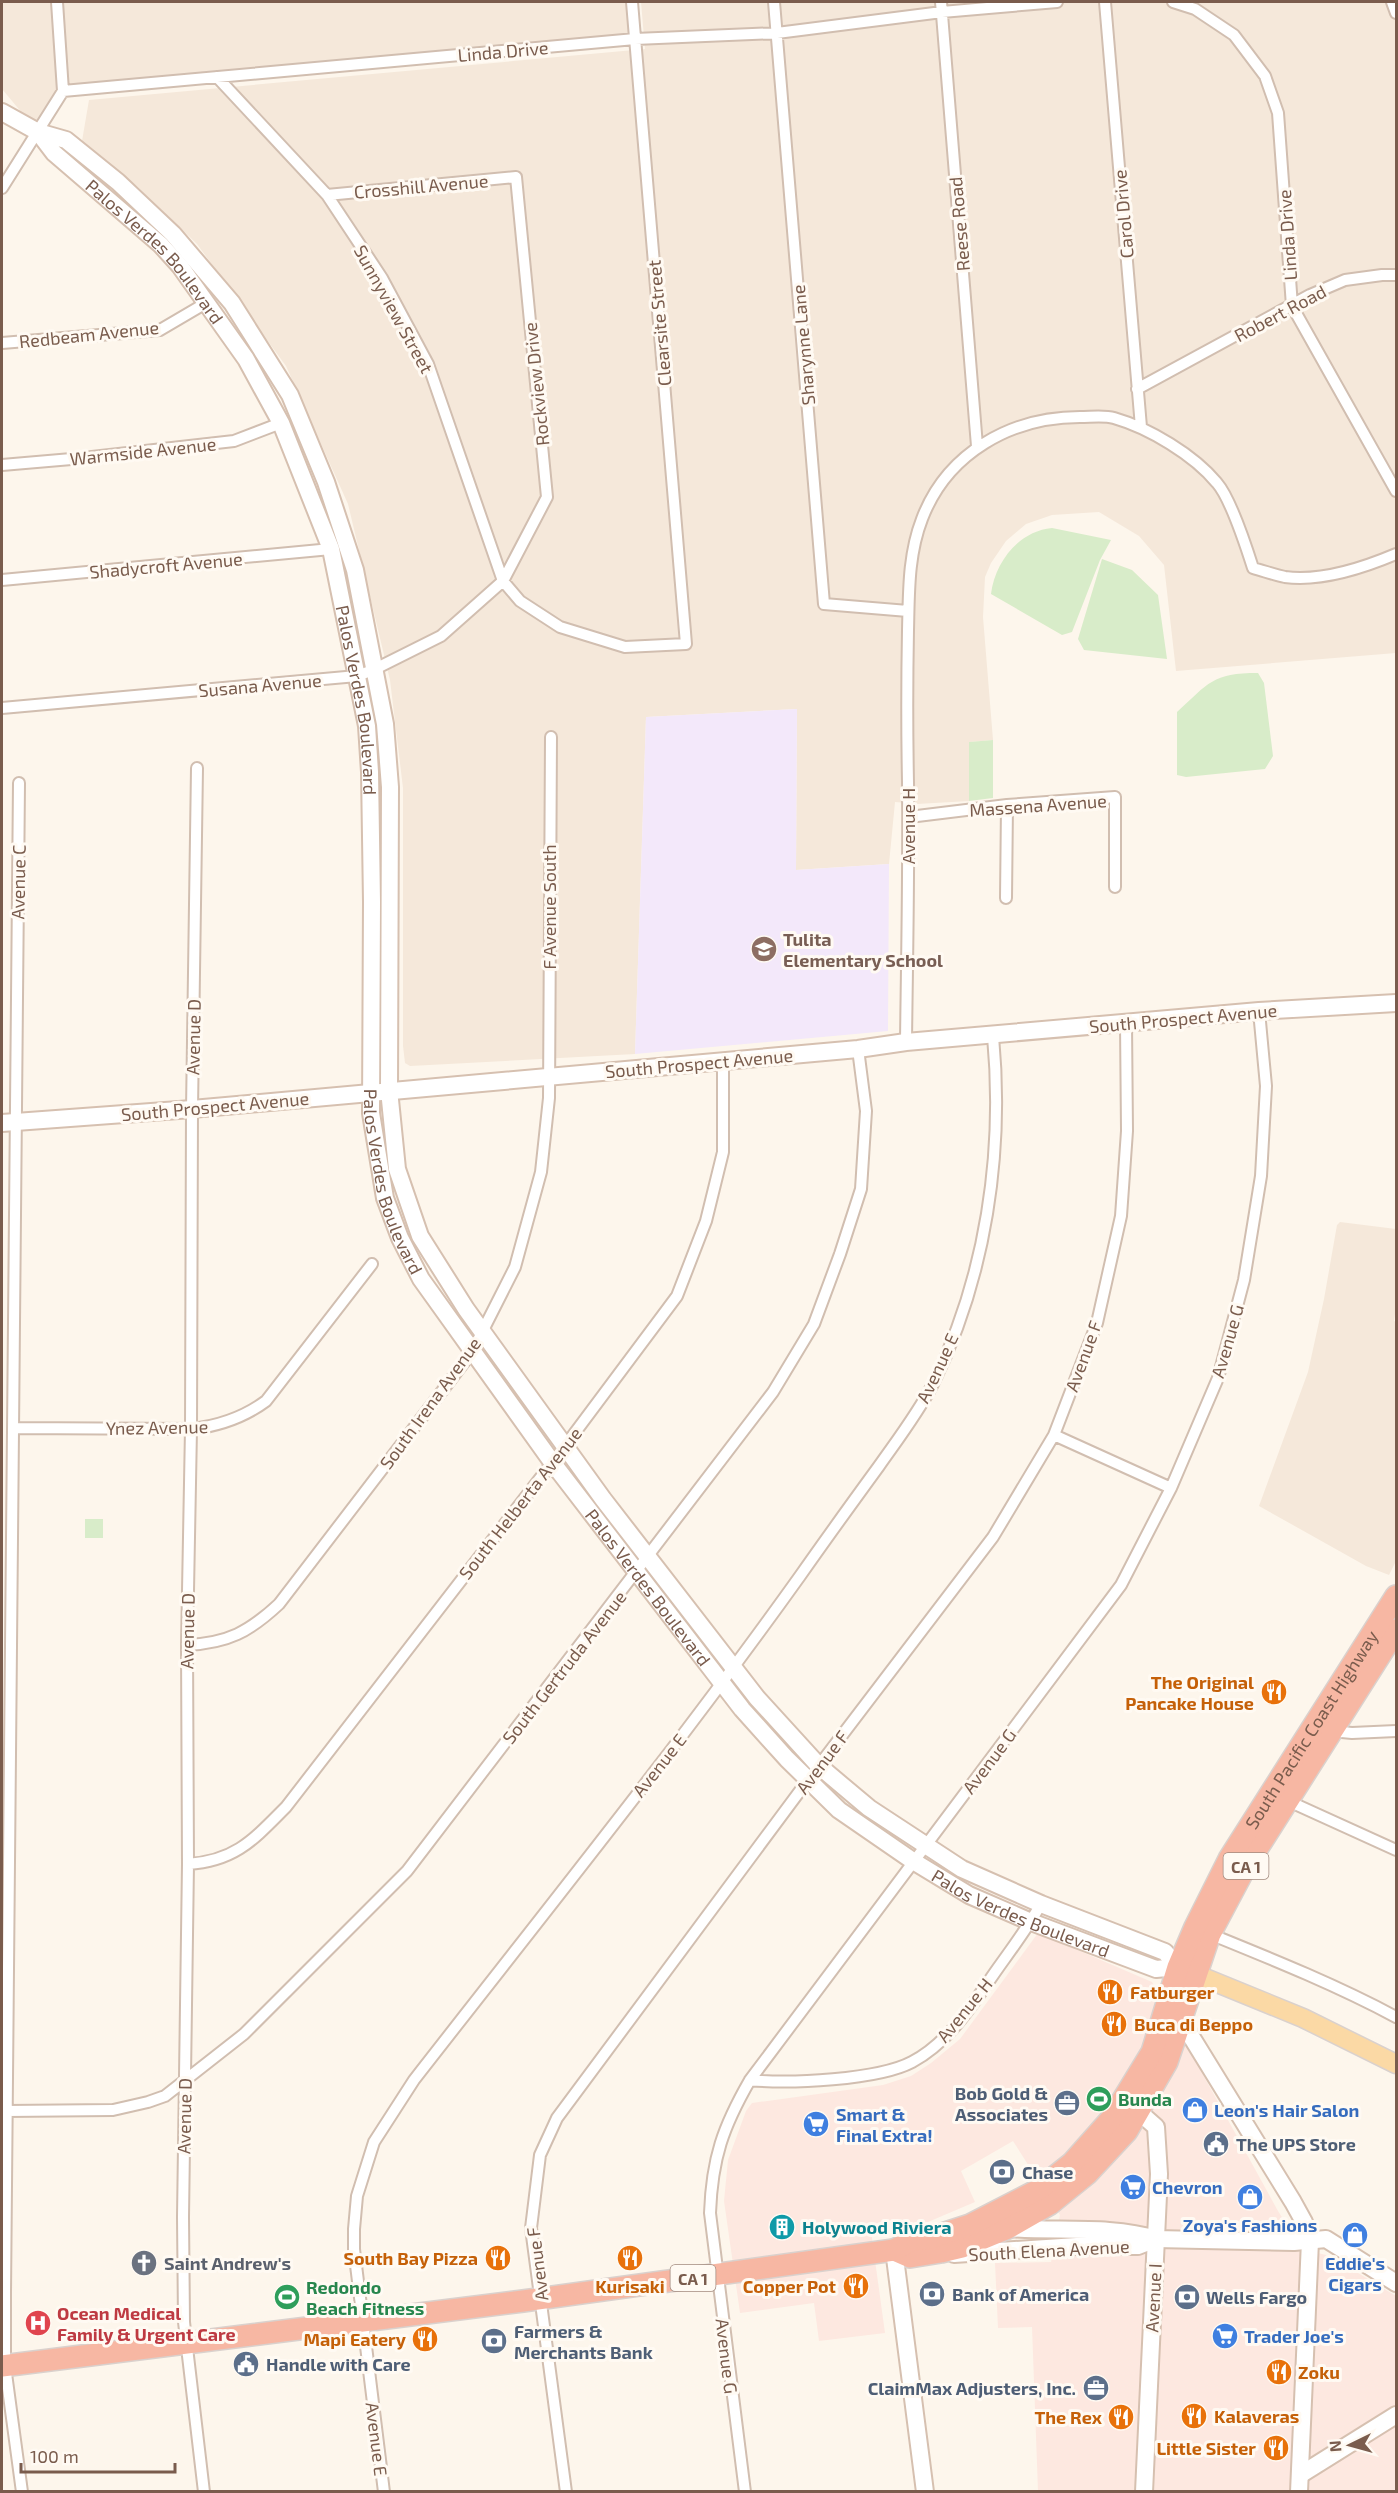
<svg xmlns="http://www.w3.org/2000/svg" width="1398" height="2493" font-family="'Exo 2',sans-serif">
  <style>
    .residential { fill: #f5e8da }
    .commercial { fill: #fde8e0 }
    .education { fill: #f3e8fa }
    .green { fill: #d8ecc9 }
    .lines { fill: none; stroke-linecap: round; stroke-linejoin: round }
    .street-casing { stroke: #d1beb0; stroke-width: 14 }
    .secondary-casing { stroke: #d6c0b0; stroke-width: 20 }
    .primary-casing { stroke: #dad1cd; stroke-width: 21 }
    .highway-casing { stroke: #dad1cd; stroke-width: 24 }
    .street { stroke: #fff; stroke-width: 10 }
    .secondary { stroke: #fff; stroke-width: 16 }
    .primary { stroke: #fbd9a5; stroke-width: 18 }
    .highway { stroke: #f7b7a3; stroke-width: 21 }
    .labels { text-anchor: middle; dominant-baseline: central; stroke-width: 6; stroke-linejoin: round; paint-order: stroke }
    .shield { fill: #fffaf3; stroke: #a28b7f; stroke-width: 1.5 }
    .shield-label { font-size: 16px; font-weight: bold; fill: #7a5c4d }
    .street-label { font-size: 18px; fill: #7a5c4d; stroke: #fffaf3 }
    .education-label { font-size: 18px; font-weight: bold; fill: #785e54; stroke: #fffaf3; text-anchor: start }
    .food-label { font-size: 18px; font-weight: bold; fill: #c56008; stroke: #fffaf3; text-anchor: end }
    .service-label { font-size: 18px; font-weight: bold; fill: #4e5e75; stroke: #fffaf3; text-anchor: start }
    .leisure-label { font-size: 18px; font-weight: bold; fill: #27864d; stroke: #fffaf3; text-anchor: start }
    .shop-label { font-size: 18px; font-weight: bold; fill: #366cbe; stroke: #fffaf3; text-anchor: start }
    .culture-label { font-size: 18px; font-weight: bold; fill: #0d838f; stroke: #fffaf3; text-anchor: start }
    .worship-label { font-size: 18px; font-weight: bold; fill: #5b616d; stroke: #fffaf3; text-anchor: start }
    .health-label { font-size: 18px; font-weight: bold; fill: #be3a42; stroke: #fffaf3; text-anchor: start }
  </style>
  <rect width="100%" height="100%" fill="#fdf6ec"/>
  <path class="residential" d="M 2,2 L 632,2 L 635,39 L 63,91 L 38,132 L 2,89 Z
    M 641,2 L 1396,2 L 1396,653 L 1176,671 L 1164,565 L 1139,536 L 1099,512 L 1052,515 L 1026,524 L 1006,541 L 991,563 L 985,577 L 983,617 L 993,740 L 969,742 L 969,801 L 917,804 L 895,802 L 889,864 L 796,870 L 797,709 L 646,717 L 635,1054 L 410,1066 L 405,1063 L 403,1046 L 403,788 L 390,680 L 348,504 L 286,366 L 197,244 L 138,187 L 82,141 L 89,100 L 645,49 Z
    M 1340,1222 L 1396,1229 L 1396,1307 L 1394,1321 L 1396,1322 L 1396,1561 L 1389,1575 L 1366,1566 L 1259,1506 L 1308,1372 L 1324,1299 L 1337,1225 Z"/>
  <path class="commercial" d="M 1038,1933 L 1152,1982 L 1278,2211 L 1302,2249 L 1330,2256 L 1396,2296 L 1396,2491 L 1038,2491 L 1032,2327 L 998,2328 L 995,2263 L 1051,2262 L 1060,2215 L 1013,2141 L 961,2171 L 975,2202 L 928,2222 L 871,2231 L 885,2333 L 819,2341 L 814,2303 L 740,2313 L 724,2201 L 728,2160 L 746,2111 L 752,2103 L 883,2085 L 911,2076 L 931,2063 L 960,2039 Z"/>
  <path class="education" d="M 797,709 L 796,870 L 889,864 L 888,1031 L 635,1054 L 646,717 Z"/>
  <path class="green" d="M 1052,528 L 1111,540 L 1100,560 L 1072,632 L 1062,635 L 991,594 C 995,562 1019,531 1052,528 Z
    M 1102,559 L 1132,570 L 1158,595 L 1167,659 L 1084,650 L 1078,639 Z
    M 1258,673 L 1264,683 L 1273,756 L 1265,769 L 1186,777 L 1177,775 L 1177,712 C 1209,683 1212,673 1258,673 Z
    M 993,740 L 993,798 L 969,801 L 969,742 Z
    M 85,1519 L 103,1519 L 103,1538 L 85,1538 Z"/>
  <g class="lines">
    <defs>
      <path id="street" d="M 57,2 L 63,91
        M 774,2 L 824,604 L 908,611
        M 941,2 L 977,446
        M 1105,2 L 1141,427
        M 1173,2 L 1195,9 L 1234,35 L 1265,76 L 1278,113 L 1292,306 L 1396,491
        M 1392,2 L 1396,13
        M 217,77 L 327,195 L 382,278 L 428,364 L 503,581 L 520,601 L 560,627 L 625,647 L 686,644 L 632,2
        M 2,188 L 63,91 L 635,39 L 777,33 L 942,12 L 1057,2
        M 2,343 L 160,330 L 206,303
        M 1137,389 L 1310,295 L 1345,280 L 1382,275 L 1396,275
        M 2,465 L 83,458 L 234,441 L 281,423
        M 2,580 L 331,549
        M 2,708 L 357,676 L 373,670 L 441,636 L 503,581 L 547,497 L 516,177 L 327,195
        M 197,768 L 192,1109 L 191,1429 L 187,1645 L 188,1864 L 183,2217 L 184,2322 L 204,2492
        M 19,783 L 5,2293 L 5,2366 L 22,2492
        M 909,817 L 1007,805 L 1115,797 L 1115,887
        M 1006,898 L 1007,805
        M 906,1042 C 907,956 909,869 908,782 C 907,732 907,681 908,630 C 909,593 908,555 922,519 C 947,453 1011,417 1080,417 C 1091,417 1104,415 1114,418 C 1149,428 1194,455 1217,483 C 1231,499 1246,546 1253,568 C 1264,571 1275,575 1285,577 C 1322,582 1363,568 1396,554
        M 13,1428 L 191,1429 C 219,1426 243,1418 266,1401 L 372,1264
        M 1054,1435 L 1171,1488
        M 187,1645 C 228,1643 249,1632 279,1604 L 472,1352 L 515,1267 L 541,1172 L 549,1098 L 551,737
        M 1331,1731 L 1352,1733 L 1396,1731
        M 1286,1800 L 1396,1850
        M 188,1864 C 236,1861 254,1839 286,1807 L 565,1446 L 677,1296 L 706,1221 L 723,1152 L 723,1061
        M 1210,1934 C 1274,1960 1336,1985 1396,2017
        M 750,2080 C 789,2084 878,2080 912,2062 C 950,2042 974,2002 998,1968 C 1013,1947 1028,1927 1041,1904
        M 6,2111 L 113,2110 L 148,2102 L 165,2096 L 244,2034 L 407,1871 L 773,1392 L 814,1324 L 840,1254 L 861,1189 L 866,1111 L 858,1049
        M 384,2492 L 354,2249 L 354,2229 L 357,2196 L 374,2142 L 414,2080 C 544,1913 677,1748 800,1576 C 826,1539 852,1503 879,1466 C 898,1439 918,1413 933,1384 C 986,1277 1004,1153 993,1036
        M 566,2492 L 531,2228 L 540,2155 L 557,2118 L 808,1780 L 993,1537 L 1054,1435 L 1097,1323 L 1121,1216 L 1127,1131 L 1126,1024
        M 745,2492 L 710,2213 C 712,2158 723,2127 750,2080 L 1121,1585 L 1171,1488 L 1218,1378 L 1244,1280 L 1261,1176 L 1266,1086 L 1259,1011"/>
      <g id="secondary">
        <path d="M 2,112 L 38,132 L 66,140 L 118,182 L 173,234 L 232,303 L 290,395 L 326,482 L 355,570 L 385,724 L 390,787 L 389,1090 L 397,1169 L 420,1236 L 466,1309 L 603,1499 L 757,1698 L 819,1766 L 869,1808 L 962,1869 L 1041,1904 L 1165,1952 L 1178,1967"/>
        <path id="s1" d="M 38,132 L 54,153 L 161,245 L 180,266 L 246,359 L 281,423 L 331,549 L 367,726 L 370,772 L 372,902 L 371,1113 L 385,1198 L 400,1238 L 421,1279 L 552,1462 L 742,1709 L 787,1759 L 839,1810 L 913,1861 L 969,1895 L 1031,1922 L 1156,1969 L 1178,1967"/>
        <path d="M 2,1123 L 192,1109 L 858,1049 L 906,1042 L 1259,1011 L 1396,1003"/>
        <path d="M 1181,2020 L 1293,2202 L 1304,2222 L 1310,2241 L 1299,2492"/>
        <path d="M 1139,2112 L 1156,2127 L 1159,2174 L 1144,2492"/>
        <path d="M 1005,2225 L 1008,2228 C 1056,2232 1111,2225 1156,2239 L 1294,2242 L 1326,2239 L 1396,2283"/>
        <path d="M 894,2250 L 925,2492"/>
        <path d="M 954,2254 L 1077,2246 L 1138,2246 L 1156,2239"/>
        <path d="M 1300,2475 L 1396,2415"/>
      </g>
      <path id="primary" d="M 1183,1969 L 1303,2018 L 1396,2064"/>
      <g id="highway">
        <path d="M 894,2250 L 910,2257 L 941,2252 L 962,2247 L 1008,2228 L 1050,2204 L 1087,2174 L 1127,2131 L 1167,2062 L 1210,1934 L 1245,1868 L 1396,1630"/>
        <path id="s2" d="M 2,2366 L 523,2301 L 894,2250 L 911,2241 L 930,2238 L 970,2225 L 1038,2190 L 1072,2163 L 1111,2119 L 1152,2052 L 1178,1967 L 1195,1927 L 1229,1859 L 1396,1596"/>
      </g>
    </defs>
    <use href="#street" class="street-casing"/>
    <use href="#secondary" class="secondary-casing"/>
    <use href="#primary" class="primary-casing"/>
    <use href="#highway" class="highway-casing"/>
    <use href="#street" class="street"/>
    <use href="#secondary" class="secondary"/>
    <use href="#primary" class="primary"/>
    <use href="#highway" class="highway"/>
  </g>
  <defs>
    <symbol id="school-disc" viewBox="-11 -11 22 22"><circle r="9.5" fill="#8d6e63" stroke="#fffaf3"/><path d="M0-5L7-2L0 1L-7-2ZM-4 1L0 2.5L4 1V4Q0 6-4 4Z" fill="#fff"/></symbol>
    <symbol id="restaurant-disc" viewBox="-11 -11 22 22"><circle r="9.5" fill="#e8710a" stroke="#fffaf3"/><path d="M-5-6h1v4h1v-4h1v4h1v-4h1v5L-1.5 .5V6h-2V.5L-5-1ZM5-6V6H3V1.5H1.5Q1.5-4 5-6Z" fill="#fff"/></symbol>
    <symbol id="stadium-disc" viewBox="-11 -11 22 22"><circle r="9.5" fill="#2e9e5b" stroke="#fffaf3"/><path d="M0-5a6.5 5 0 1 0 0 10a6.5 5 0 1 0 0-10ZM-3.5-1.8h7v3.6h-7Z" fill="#fff"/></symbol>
    <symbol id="office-disc" viewBox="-11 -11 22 22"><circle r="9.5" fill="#5c6f8a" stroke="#fffaf3"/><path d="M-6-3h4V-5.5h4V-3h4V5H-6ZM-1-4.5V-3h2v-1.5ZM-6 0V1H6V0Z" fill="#fff"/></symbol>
    <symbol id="shop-disc" viewBox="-11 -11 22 22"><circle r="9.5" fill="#3f7fe0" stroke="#fffaf3"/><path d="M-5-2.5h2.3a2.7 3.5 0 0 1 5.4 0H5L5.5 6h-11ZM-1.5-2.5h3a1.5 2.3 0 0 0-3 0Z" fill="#fff"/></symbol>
    <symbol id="supermarket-disc" viewBox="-11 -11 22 22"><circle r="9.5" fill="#3f7fe0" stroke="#fffaf3"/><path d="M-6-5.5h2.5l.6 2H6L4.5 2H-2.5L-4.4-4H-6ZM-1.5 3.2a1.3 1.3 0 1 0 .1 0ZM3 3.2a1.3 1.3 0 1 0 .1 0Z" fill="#fff"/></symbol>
    <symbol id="civic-disc" viewBox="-11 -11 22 22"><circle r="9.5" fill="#5c6f8a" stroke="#fffaf3"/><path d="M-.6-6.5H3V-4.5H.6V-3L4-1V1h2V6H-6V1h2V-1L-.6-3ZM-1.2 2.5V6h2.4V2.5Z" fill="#fff"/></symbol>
    <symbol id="bank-disc" viewBox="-11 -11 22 22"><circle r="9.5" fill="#5c6f8a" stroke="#fffaf3"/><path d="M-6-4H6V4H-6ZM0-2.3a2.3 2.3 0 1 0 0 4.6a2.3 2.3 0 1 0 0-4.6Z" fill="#fff"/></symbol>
    <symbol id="building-disc" viewBox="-11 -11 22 22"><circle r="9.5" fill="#0f9aa8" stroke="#fffaf3"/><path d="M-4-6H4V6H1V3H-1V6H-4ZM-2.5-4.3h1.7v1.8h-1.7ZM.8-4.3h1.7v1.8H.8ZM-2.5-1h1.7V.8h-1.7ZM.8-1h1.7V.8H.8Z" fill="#fff"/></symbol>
    <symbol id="church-disc" viewBox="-11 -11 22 22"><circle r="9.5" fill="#6b7280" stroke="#fffaf3"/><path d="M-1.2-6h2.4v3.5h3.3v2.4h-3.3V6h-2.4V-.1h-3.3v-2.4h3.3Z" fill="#fff"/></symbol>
    <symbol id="hospital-disc" viewBox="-11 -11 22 22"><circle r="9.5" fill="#e0444e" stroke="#fffaf3"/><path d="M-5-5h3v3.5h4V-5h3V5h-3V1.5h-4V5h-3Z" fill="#fff"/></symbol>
  </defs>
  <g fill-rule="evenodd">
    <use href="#school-disc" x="749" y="934" width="30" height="30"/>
    <use href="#restaurant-disc" x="1259" y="1677" width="30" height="30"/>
    <use href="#restaurant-disc" x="1095" y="1977" width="30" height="30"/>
    <use href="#restaurant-disc" x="1099" y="2009" width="30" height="30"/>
    <use href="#stadium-disc" x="1084" y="2084" width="30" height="30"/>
    <use href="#office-disc" x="1052" y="2088" width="30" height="30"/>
    <use href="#shop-disc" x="1180" y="2095" width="30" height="30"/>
    <use href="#supermarket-disc" x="801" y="2109" width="30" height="30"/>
    <use href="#civic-disc" x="1201" y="2129" width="30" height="30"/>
    <use href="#bank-disc" x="987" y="2157" width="30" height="30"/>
    <use href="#supermarket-disc" x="1118" y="2172" width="30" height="30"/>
    <use href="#shop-disc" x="1235" y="2182" width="30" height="30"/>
    <use href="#building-disc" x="767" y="2212" width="30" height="30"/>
    <use href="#shop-disc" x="1340" y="2220" width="30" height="30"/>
    <use href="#restaurant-disc" x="483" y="2243" width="30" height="30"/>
    <use href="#restaurant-disc" x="615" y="2243" width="30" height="30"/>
    <use href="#church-disc" x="129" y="2248" width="30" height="30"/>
    <use href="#restaurant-disc" x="841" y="2271" width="30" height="30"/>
    <use href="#bank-disc" x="917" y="2279" width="30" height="30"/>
    <use href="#stadium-disc" x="272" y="2282" width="30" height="30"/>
    <use href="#bank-disc" x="1172" y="2282" width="30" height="30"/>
    <use href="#hospital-disc" x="23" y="2308" width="30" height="30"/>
    <use href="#supermarket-disc" x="1210" y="2321" width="30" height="30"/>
    <use href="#restaurant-disc" x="410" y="2324" width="30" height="30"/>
    <use href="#bank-disc" x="479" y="2326" width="30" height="30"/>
    <use href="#civic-disc" x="231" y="2349" width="30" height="30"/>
    <use href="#restaurant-disc" x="1264" y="2357" width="30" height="30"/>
    <use href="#office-disc" x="1081" y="2373" width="30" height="30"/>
    <use href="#restaurant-disc" x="1179" y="2401" width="30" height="30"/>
    <use href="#restaurant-disc" x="1106" y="2402" width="30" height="30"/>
    <use href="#restaurant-disc" x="1261" y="2433" width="30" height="30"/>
  </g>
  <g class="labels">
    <g class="shield">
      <rect x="1223.5" y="1853" width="45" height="26" rx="4.5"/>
      <rect x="670.5" y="2265" width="45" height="26" rx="4.5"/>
    </g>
    <g class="shield-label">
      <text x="1246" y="1866">CA 1</text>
      <text x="693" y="2278">CA 1</text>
    </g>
    <g class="street-label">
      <text transform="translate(503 51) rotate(-5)">Linda Drive</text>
      <text transform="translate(421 186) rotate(-5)">Crosshill Avenue</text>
      <text transform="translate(1123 214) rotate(-95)">Carol Drive</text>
      <text transform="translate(959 224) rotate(-95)">Reese Road</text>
      <text transform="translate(1287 235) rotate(-94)">Linda Drive</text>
      <text stroke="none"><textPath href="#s1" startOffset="168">Palos Verdes Boulevard</textPath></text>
      <text transform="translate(394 309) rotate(61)">Sunnyview Street</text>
      <text transform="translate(1280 313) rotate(-28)">Robert Road</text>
      <text transform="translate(659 323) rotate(-95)">Clearsite Street</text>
      <text transform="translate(89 334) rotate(-6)">Redbeam Avenue</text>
      <text transform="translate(803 345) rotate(-95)">Sharynne Lane</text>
      <text transform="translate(536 384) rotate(-96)">Rockview Drive</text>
      <text transform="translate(143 451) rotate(-6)">Warmside Avenue</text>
      <text transform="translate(166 565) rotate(-5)">Shadycroft Avenue</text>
      <text transform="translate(260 685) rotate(-5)">Susana Avenue</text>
      <text stroke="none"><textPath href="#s1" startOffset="672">Palos Verdes Boulevard</textPath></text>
      <text transform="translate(1038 805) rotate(-4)">Massena Avenue</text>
      <text transform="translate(908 826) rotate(-90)">Avenue H</text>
      <text transform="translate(18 882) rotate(-89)">Avenue C</text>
      <text transform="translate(549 907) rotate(-90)">F Avenue South</text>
      <text transform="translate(1183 1018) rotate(-5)">South Prospect Avenue</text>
      <text transform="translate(193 1037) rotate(-89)">Avenue D</text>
      <text transform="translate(699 1063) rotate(-5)">South Prospect Avenue</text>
      <text transform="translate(215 1106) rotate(-5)">South Prospect Avenue</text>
      <text stroke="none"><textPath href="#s1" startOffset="1158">Palos Verdes Boulevard</textPath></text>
      <text transform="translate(1227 1341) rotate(-74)">Avenue G</text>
      <text transform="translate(1083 1356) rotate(-70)">Avenue F</text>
      <text transform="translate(937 1368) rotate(-65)">Avenue E</text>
      <text transform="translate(430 1403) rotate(-54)">South Irena Avenue</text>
      <text transform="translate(157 1427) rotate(-1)">Ynez Avenue</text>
      <text transform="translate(520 1503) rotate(-52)">South Helberta Avenue</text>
      <text stroke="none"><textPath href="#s1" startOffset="1644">Palos Verdes Boulevard</textPath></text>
      <text transform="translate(187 1631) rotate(-89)">Avenue D</text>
      <text transform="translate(564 1667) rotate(-52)">South Gertruda Avenue</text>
      <text stroke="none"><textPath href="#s2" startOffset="1599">South Pacific Coast Highway</textPath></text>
      <text transform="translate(989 1761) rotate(-53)">Avenue G</text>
      <text transform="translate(822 1762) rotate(-53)">Avenue F</text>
      <text transform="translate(659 1765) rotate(-52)">Avenue E</text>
      <text stroke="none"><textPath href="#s1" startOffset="2148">Palos Verdes Boulevard</textPath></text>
      <text transform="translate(964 2010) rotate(-51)">Avenue H</text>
      <text transform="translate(184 2116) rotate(-89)">Avenue D</text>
      <text transform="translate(1049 2250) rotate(-3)">South Elena Avenue</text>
      <text transform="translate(537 2264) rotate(-97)">Avenue F</text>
      <text transform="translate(1153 2298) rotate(-87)">Avenue I</text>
      <text transform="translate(727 2356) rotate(83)">Avenue G</text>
      <text transform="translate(377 2439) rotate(83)">Avenue E</text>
    </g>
    <g class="education-label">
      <text x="783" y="939">Tulita<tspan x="783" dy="21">Elementary School</tspan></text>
    </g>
    <g class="food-label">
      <text x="1254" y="1682">The Original<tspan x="1254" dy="21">Pancake House</tspan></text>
      <text x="1130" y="1992" text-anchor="start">Fatburger</text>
      <text x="1134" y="2024" text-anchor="start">Buca di Beppo</text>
      <text x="478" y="2258">South Bay Pizza</text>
      <text x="630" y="2286" text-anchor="middle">Kurisaki</text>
      <text x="836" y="2286">Copper Pot</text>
      <text x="406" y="2339">Mapi Eatery</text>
      <text x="1298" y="2372" text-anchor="start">Zoku</text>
      <text x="1214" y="2416" text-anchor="start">Kalaveras</text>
      <text x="1102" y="2417">The Rex</text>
      <text x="1256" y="2448">Little Sister</text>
    </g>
    <g class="service-label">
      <text x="1048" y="2093" text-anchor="end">Bob Gold &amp;<tspan x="1048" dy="21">Associates</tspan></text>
      <text x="1236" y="2144">The UPS Store</text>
      <text x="1022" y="2172">Chase</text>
      <text x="952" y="2294">Bank of America</text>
      <text x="1206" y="2297">Wells Fargo</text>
      <text x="514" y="2331">Farmers &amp;<tspan x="514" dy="21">Merchants Bank</tspan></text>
      <text x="266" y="2364">Handle with Care</text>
      <text x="1076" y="2388" text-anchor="end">ClaimMax Adjusters, Inc.</text>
    </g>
    <g class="leisure-label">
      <text x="1118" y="2099">Bunda</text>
      <text x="306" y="2287">Redondo<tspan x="306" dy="21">Beach Fitness</tspan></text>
    </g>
    <g class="shop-label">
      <text x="1214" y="2110">Leon's Hair Salon</text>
      <text x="836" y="2114">Smart &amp;<tspan x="836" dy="21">Final Extra!</tspan></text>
      <text x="1152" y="2187">Chevron</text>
      <text x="1250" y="2225" text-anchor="middle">Zoya's Fashions</text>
      <text x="1355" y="2263" text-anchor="middle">Eddie's<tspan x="1355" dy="21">Cigars</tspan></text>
      <text x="1244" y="2336">Trader Joe's</text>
    </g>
    <g class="culture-label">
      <text x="802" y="2227">Holywood Riviera</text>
    </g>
    <g class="worship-label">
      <text x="164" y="2263">Saint Andrew's</text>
    </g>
    <g class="health-label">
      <text x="57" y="2313">Ocean Medical<tspan x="57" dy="21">Family &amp; Urgent Care</tspan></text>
    </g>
  </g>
  <rect width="1398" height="2493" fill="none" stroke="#7a5c4d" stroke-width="6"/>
  <g transform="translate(1350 2445) rotate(265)" stroke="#fffaf3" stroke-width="4.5" paint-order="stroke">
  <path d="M0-4.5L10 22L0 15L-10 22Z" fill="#7a5c4d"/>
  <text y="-9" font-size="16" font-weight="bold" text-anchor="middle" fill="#7a5c4d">N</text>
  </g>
  <path d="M21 2463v9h154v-9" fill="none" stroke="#7a5c4d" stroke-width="3"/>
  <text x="30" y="2463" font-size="18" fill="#7a5c4d" stroke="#fffaf3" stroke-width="4.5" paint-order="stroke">100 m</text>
</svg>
